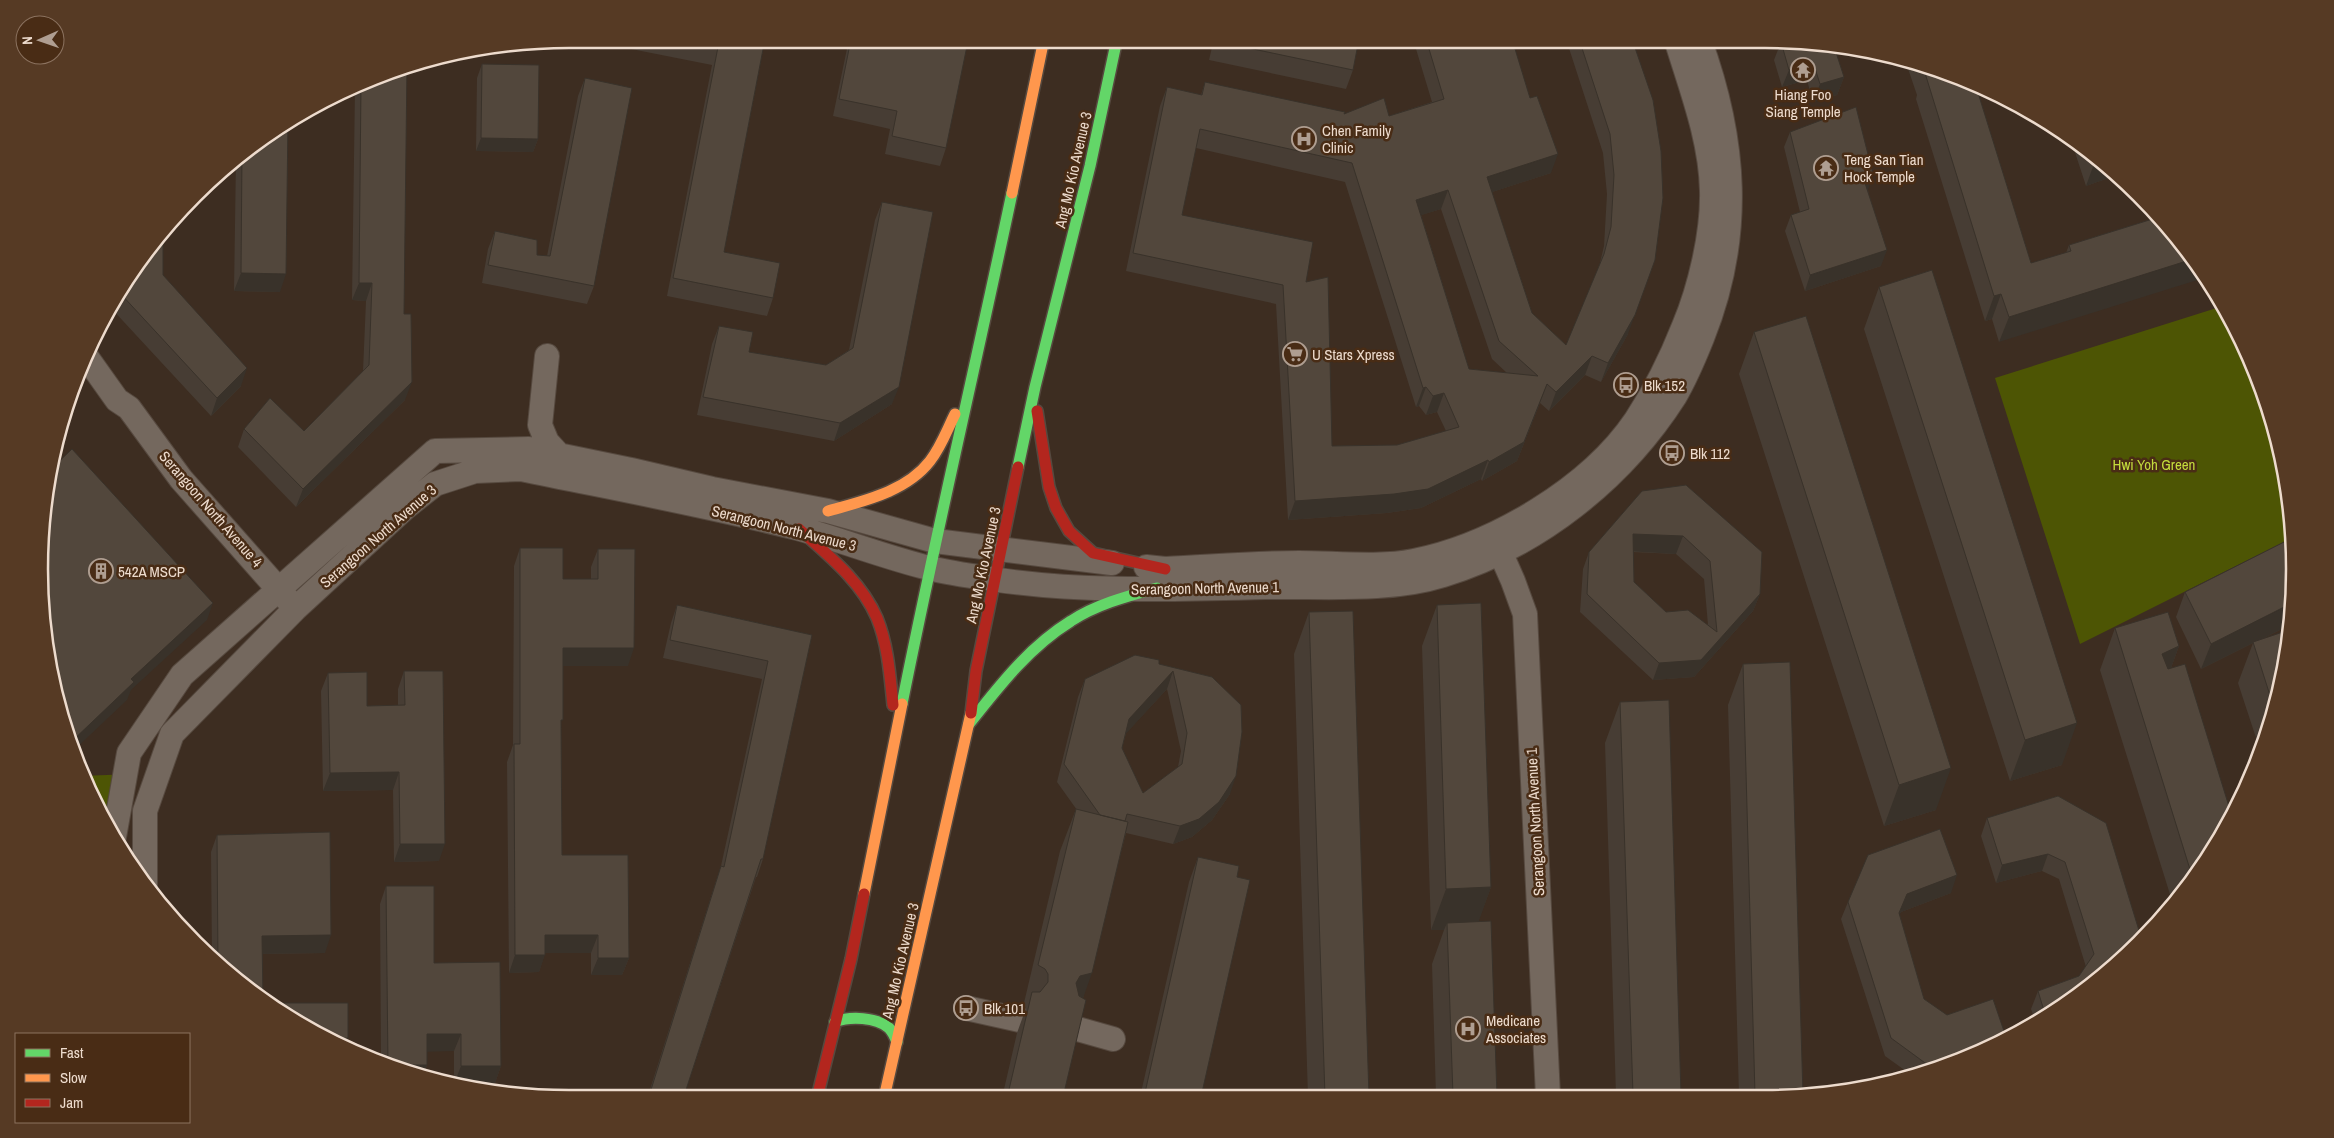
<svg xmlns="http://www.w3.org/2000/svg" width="2334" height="1138" font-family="'Archivo Narrow',sans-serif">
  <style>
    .green { fill: #4d5504 }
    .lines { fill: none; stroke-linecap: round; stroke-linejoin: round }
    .street-casing { stroke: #56493f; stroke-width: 26 }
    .fast-casing { stroke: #56493f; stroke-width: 14 }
    .slow-casing { stroke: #56493f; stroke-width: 14 }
    .jam-casing { stroke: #56493f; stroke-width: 14 }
    .street { stroke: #74685e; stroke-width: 24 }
    .fast { stroke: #63d668; stroke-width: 11 }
    .slow { stroke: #ff974d; stroke-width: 11 }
    .jam { stroke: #b3261e; stroke-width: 11 }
    .wall { fill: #473d34; fill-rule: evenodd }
    .shaded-wall { fill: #39322a }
    .building { fill: #52473c; stroke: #39322a; fill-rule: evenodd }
    .labels { text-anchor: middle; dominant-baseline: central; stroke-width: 5; stroke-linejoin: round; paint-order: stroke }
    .poi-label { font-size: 15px; fill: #eddbcd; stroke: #492c15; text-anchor: start }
    .street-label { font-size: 15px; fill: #eddbcd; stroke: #492c15 }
    .park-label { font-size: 15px; fill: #c3db3c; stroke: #492c15 }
    .rim { fill: none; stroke: #eddbcd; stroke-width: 2.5 }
  </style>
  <rect width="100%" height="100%" fill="#3d2d21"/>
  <path class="green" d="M 2223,306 L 2255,366 L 2285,466 L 2292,538 L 2080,644 L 1995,378 Z
    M 131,774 L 120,846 L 94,804 L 82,776 Z"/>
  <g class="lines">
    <defs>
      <path id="street" d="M 85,355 L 117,400 L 129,408 L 181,479 L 288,600
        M 547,356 L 540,425 L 547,442 L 559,455
        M 1494,538 L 1513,581 L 1525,614 L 1548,1096
        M 1146,567 L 1165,569 C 1210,567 1254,563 1299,563 C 1334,563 1380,568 1414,561 C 1494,545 1590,488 1636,420 C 1655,391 1671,359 1684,326 C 1700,288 1713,233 1712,191 C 1711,139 1691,88 1676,39
        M 114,837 L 129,753 L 182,675 L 435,451 L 529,449 L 631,470 L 712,489 L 828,511 L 935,541 L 1112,563
        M 145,886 L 145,811 L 172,734 L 295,609 L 406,507 L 435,484 L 475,471 L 521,469 C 613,488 706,505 797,528 C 842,540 884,557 929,568 C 949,573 971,576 992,579 C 1083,593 1175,589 1266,587 C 1323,586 1389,592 1443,575 C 1538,546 1622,479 1675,396 C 1686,377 1694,358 1702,338 C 1743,236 1736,140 1699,39
        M 966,1008 L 1020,1020
        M 1074,1028 L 1113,1039"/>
      <path id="fast" d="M 1018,467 L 1035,387 L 1090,166 L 1117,39
        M 902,704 C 936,533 976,364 1012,193
        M 969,724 C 999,686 1029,647 1071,621 C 1097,604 1128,596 1157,588
        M 835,1022 C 850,1016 876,1017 889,1028 C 893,1032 895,1037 897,1042"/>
      <path id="slow" d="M 1012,193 L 1044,39
        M 828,511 C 863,501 906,492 930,461 C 941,447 947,430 955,414
        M 864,894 L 902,704
        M 884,1098 L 971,713"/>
      <path id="jam" d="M 1037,411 L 1049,487 L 1056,508 L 1069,531 L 1093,553 L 1165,569
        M 799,529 C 828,555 861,581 877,618 C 888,645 890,676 893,705
        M 971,713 L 976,671 L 1018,467
        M 817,1098 L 851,959 L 864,894"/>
    </defs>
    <use href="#street" class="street-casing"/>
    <use href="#fast" class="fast-casing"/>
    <use href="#slow" class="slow-casing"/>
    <use href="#jam" class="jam-casing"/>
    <use href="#street" class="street"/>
    <use href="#fast" class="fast"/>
    <use href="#slow" class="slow"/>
    <use href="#jam" class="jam"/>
  </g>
  <path class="wall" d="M 612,39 L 765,39 L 724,252 L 773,298 L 767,316 L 667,296 L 712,65 L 611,45 Z
    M 849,39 L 930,39 L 946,148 L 940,166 L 885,154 L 890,129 L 833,116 Z
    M 1191,39 L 1359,39 L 1353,70 L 1346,89 L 1209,60 L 1213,43 Z
    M 1413,39 L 1546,39 L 1515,49 L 1551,173 L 1492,192 L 1532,313 L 1566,345 L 1599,267 L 1604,246 L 1607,194 L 1603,153 L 1566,39 L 1632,39 L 1628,334 L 1601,382 L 1585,375 L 1549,411 L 1540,403 L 1517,461 L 1482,481 L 1481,479 L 1421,508 L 1387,513 L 1288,520 L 1276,304 L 1126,271 L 1160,106 L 1167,87 L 1201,95 L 1205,82 L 1344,114 L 1389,116 L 1432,102 ZM 1196,148 L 1345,182 L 1416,407 L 1419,406 L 1426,415 L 1437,412 L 1446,431 L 1397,445 L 1332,446 L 1306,282 L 1182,215 ZM 1441,209 L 1492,359 L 1507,373 L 1469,369 L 1421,215 Z
    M 1781,42 L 1844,77 L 1837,95 L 1813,102 L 1807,80 L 1782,87 L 1774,60 Z
    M 1905,60 L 1968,79 L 2031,263 L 2066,253 L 2069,245 L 2159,217 L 1999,342 L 1992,319 L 1985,321 L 1916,99 L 1917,95 Z
    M 482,64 L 538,139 L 533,152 L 476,151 L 477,78 Z
    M 398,67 L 405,400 L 296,507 L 238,447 L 244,429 L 304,431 L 363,371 L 366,301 L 352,300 L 355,87 Z
    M 585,78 L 594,286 L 587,304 L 482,283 L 488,249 L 495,231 L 537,255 L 547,256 L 578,96 Z
    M 1790,132 L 1868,190 L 1881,266 L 1805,291 L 1785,231 L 1791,215 L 1800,212 L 1784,147 Z
    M 2070,137 L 2117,175 L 2086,186 Z
    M 246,148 L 280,292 L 234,291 L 236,158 Z
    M 882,202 L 892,404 L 834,441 L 697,415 L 712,344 L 719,326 L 749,352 L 826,365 L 849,350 L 875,220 Z
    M 163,229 L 163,275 L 241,386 L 211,416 L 111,308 L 111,302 Z
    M 1879,287 L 2062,765 L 2010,781 L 1864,329 Z
    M 1754,332 L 1936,810 L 1884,826 L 1739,374 Z
    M 1686,485 L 1760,594 L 1753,611 L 1694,677 L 1653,680 L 1580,612 L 1583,569 L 1589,552 ZM 1633,552 L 1676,554 L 1704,579 L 1708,625 L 1666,612 L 1634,582 Z
    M 520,548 L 563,579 L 591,579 L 591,567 L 598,549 L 628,666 L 563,666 L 561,726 L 562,855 L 629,958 L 622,975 L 591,975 L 591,953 L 545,953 L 539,972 L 509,973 L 507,762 L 513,745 L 514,566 Z
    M 2295,569 L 2290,625 L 2260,640 L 2285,673 L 2261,753 L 2238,683 L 2253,643 L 2201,669 L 2176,617 L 2185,592 Z
    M 677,605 L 812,635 L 763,859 L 757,877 L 756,877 L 684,1096 L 684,1099 L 647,1099 L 715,884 L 721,866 L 762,679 L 663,658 L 671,623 Z
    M 1437,605 L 1491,887 L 1478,922 L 1497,1096 L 1436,1096 L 1432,964 L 1444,930 L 1431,930 L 1422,646 Z
    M 1309,612 L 1369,1096 L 1308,1097 L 1294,654 Z
    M 2115,628 L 2179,646 L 2171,668 L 2231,813 L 2186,892 L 2173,904 L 2100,670 Z
    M 1159,664 L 1212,677 L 1230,794 L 1212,820 L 1192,837 L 1173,844 L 1126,833 L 1083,998 L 1063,1097 L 1002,1098 L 1017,1033 L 1026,1008 L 1023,1007 L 1060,851 L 1076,809 L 1077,810 L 1057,782 L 1078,697 L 1085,679 ZM 1167,689 L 1181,751 L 1178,767 L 1143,793 L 1122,748 L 1126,733 Z
    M 1743,664 L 1803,1095 L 1739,1095 L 1728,705 Z
    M 404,671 L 439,861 L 394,862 L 393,790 L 323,791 L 321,691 L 328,673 L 367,706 L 398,705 L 398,689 Z
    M 1620,702 L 1681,1095 L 1616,1095 L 1605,743 Z
    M 2058,796 L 2141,937 L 2088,990 L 2035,1020 L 2031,1009 L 2038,991 L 2079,976 L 2086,967 L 2059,879 L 2042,871 L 1996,883 L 1981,836 L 1987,818 Z
    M 217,835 L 325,953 L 262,954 L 263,1000 L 212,958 L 211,852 Z
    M 1198,857 L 1237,877 L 1201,1097 L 1140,1097 L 1189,882 Z
    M 386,886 L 434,963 L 501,1066 L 495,1083 L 454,1084 L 454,1051 L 427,1051 L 427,1065 L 423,1076 L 381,1063 L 380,904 Z
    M 1951,893 L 1901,912 L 1899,915 L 1924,999 L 1968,1059 L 1910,1074 L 1885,1056 L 1841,919 L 1848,902 Z"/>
  <path class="shaded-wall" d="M 1509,39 L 1546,39 L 1504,53 Z
    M 1813,62 L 1807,80 L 1782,87 L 1789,70 Z
    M 1844,77 L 1837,95 L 1813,102 L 1820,84 Z
    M 481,138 L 538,139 L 533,152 L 476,151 Z
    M 1558,154 L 1551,173 L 1480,196 L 1487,177 Z
    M 2098,160 L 2117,175 L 2086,186 L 2095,161 Z
    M 1873,174 L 1868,190 L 1857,193 L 1863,177 Z
    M 1448,190 L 1441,209 L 1409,219 L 1416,200 Z
    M 1887,250 L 1881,266 L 1805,291 L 1810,275 Z
    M 2193,259 L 2207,277 L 1999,342 L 2009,317 Z
    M 241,273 L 286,274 L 280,292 L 234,291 Z
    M 1648,279 L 1628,334 L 1601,382 L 1608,363 Z
    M 359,283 L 372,283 L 366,301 L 352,300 Z
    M 2001,294 L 1992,319 L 1985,321 L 1994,296 Z
    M 1592,356 L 1585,375 L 1549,411 L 1556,392 Z
    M 247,368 L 241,386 L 211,416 L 217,398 Z
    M 412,382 L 405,400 L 296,507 L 303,489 Z
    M 1547,384 L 1517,461 L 1482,481 L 1489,462 Z
    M 899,387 L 892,404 L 834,441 L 840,423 Z
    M 1426,387 L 1419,406 L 1416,407 L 1423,388 Z
    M 1444,393 L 1437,412 L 1426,415 L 1433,396 Z
    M 1488,460 L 1481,479 L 1421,508 L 1387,513 L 1288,520 L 1295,501 Z
    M 1633,534 L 1683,536 L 1676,554 L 1627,551 Z
    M 1760,594 L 1753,611 L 1694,677 L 1653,680 L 1659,663 L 1701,660 Z
    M 213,603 L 207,620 L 131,690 L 127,700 L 72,752 L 69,744 L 131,679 Z
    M 2292,603 L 2290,625 L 2254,643 L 2253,642 L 2253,643 L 2201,669 L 2211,644 Z
    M 2179,646 L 2164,687 L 2162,654 Z
    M 563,648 L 634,648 L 628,666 L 557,666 Z
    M 1173,671 L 1167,689 L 1123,737 L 1129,719 Z
    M 2077,723 L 2062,765 L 2010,781 L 2025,740 Z
    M 1951,768 L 1936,810 L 1884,826 L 1899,785 Z
    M 399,772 L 393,790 L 323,791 L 330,773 Z
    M 1236,776 L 1230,794 L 1212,820 L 1192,837 L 1173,844 L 1180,826 Z
    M 400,844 L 445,844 L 439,861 L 394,862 Z
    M 2048,854 L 2042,871 L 1996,883 L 2002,865 Z
    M 1957,875 L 1951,893 L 1901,912 L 1892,931 L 1899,913 L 1907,894 Z
    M 1491,887 L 1476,929 L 1447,923 L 1444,930 L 1431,930 L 1446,889 Z
    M 331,935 L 325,953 L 256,954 L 262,936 Z
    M 545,935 L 598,935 L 591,953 L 539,953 Z
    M 515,955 L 545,955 L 539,972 L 509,973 Z
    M 598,958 L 629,958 L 622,975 L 591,975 Z
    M 1092,973 L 1077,1015 L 1076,983 L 1080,976 Z
    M 427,1034 L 461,1034 L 454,1051 L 420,1052 Z
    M 348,1038 L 345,1048 L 328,1039 Z
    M 388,1065 L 427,1065 L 423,1076 Z
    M 461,1066 L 501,1066 L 495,1083 L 454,1084 Z"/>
  <path class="building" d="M 676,39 L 765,39 L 724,252 L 780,263 L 773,298 L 673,278 L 718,47 Z
    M 851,39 L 930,39 L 967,46 L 946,148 L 892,136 L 897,111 L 839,99 Z
    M 1216,39 L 1359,39 L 1353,70 L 1215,41 Z
    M 1426,39 L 1512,39 L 1530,98 L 1537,96 L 1558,154 L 1487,177 L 1532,313 L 1566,345 L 1604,254 L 1611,227 L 1614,175 L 1610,134 L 1579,39 L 1632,39 L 1653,100 L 1661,151 L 1663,198 L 1655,260 L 1635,315 L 1608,363 L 1592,356 L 1556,392 L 1547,384 L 1524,442 L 1489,462 L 1488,460 L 1428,489 L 1394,494 L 1295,501 L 1283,285 L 1133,253 L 1167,87 L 1202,95 L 1205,82 L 1345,112 L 1344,114 L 1384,98 L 1389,116 L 1444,99 ZM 1200,129 L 1352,163 L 1423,388 L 1426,387 L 1433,396 L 1444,393 L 1459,427 L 1397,445 L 1332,446 L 1328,277 L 1306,282 L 1313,242 L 1182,215 ZM 1448,190 L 1499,341 L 1538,376 L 1469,369 L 1416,200 Z
    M 1785,41 L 1834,46 L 1844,77 L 1820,84 L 1813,62 L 1789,70 L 1781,42 Z
    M 482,64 L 539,65 L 538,139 L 481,138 Z
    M 407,65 L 404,314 L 411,314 L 412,382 L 303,489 L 244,429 L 270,398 L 304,431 L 369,365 L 372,283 L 359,283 L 361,84 L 398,67 Z
    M 1925,66 L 1968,79 L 1975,83 L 2031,263 L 2071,251 L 2069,245 L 2159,217 L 2193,259 L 2009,317 L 2001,294 L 1994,296 L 1925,73 L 1927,73 Z
    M 585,78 L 632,88 L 594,286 L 488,265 L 495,231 L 537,240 L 537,255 L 550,256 Z
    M 1856,107 L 1873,174 L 1863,177 L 1887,250 L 1810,275 L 1791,215 L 1809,209 L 1790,132 Z
    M 288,120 L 286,274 L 241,273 L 242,152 L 246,148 Z
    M 2093,156 L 2098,160 L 2095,161 Z
    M 882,202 L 933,212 L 899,387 L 840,423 L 703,397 L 719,326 L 753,332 L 749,352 L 826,365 L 853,348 Z
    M 163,229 L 163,275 L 247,368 L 217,398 L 119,292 Z
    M 1932,270 L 2077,723 L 2025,740 L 1879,287 Z
    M 1806,316 L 1951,768 L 1899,785 L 1754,332 Z
    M 72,449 L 213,603 L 131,679 L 134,682 L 69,744 L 67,739 L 43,638 L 40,535 L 48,472 Z
    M 1686,485 L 1762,552 L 1760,594 L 1701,660 L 1659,663 L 1587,594 L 1589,552 L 1642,491 ZM 1633,534 L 1683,536 L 1710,561 L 1717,632 L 1688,610 L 1666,612 L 1634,582 Z
    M 2292,538 L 2295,569 L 2292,603 L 2211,644 L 2185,592 Z
    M 520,548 L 563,548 L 563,579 L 598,579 L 598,549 L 635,549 L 634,648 L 563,648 L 563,720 L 561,720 L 562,855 L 628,855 L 629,958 L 598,958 L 598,935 L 545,935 L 545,955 L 515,955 L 514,744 L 520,744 Z
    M 1481,603 L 1491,887 L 1446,889 L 1437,605 Z
    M 677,605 L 812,635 L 763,859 L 761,859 L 684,1096 L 684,1099 L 649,1099 L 649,1096 L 721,866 L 724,867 L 768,661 L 670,640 Z
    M 1353,611 L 1369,1096 L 1325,1097 L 1309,612 Z
    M 2168,612 L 2179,646 L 2162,654 L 2168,669 L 2185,664 L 2231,813 L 2193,879 L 2115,628 Z
    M 2289,630 L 2285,673 L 2274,708 L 2253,642 Z
    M 1135,655 L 1159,660 L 1159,664 L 1212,677 L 1241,705 L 1242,732 L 1236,776 L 1219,802 L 1199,819 L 1180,826 L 1127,814 L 1125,821 L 1100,815 L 1064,764 L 1085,679 ZM 1173,671 L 1187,733 L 1182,764 L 1143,793 L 1122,748 L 1129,719 Z
    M 1790,662 L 1803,1095 L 1755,1095 L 1743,664 Z
    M 404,671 L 443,671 L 445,844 L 400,844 L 399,772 L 330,773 L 328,673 L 367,672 L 367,706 L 405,705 Z
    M 1669,700 L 1681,1095 L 1633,1095 L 1620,702 Z
    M 2058,796 L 2106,823 L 2141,937 L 2088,990 L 2045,1014 L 2038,991 L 2079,976 L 2094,954 L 2065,862 L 2048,854 L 2002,865 L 1987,818 Z
    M 1076,809 L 1128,822 L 1092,973 L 1080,976 L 1076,983 L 1079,996 L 1086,1000 L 1063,1097 L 1007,1098 L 1032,992 L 1040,992 L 1048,982 L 1048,974 L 1045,969 L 1038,965 Z
    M 1940,829 L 1957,875 L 1907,894 L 1899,913 L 1924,999 L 1947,1015 L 1993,999 L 2006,1037 L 1968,1059 L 1932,1068 L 1891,1038 L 1848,902 L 1868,855 Z
    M 330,832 L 331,935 L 262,936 L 263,1000 L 218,964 L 217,835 Z
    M 1198,857 L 1239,866 L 1237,877 L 1250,880 L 1201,1097 L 1144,1097 Z
    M 386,886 L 434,886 L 434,963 L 500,962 L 501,1066 L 461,1066 L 461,1034 L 427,1034 L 427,1065 L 388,1065 Z
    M 1491,921 L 1497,1096 L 1453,1096 L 1447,923 Z
    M 266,1003 L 348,1003 L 348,1038 L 328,1039 L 274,1010 Z"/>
  <defs>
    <symbol id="temple-ring" viewBox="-11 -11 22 22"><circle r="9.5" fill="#492c15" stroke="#af9e91" stroke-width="1.5"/><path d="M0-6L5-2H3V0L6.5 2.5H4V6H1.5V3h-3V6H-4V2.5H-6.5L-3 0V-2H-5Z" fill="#af9e91"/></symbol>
    <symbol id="hospital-ring" viewBox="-11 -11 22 22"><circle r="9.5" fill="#492c15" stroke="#af9e91" stroke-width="1.5"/><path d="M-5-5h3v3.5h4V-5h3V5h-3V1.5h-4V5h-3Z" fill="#af9e91"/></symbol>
    <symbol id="supermarket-ring" viewBox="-11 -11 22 22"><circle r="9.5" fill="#492c15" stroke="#af9e91" stroke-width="1.5"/><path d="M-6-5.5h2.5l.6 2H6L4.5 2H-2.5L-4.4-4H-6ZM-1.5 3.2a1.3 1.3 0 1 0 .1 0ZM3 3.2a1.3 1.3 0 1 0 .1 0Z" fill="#af9e91"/></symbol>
    <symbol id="bus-ring" viewBox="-11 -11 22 22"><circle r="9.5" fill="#492c15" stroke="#af9e91" stroke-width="1.5"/><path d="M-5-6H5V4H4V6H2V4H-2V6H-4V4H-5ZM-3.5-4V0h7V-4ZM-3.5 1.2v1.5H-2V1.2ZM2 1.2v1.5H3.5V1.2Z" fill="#af9e91"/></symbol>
    <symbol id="building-ring" viewBox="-11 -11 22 22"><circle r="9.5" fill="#492c15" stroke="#af9e91" stroke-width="1.5"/><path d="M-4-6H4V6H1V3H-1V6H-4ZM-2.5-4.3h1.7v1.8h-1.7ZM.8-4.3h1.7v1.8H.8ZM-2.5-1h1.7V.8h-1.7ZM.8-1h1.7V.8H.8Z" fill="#af9e91"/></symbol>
  </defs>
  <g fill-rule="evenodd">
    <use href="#temple-ring" x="1789" y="56" width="28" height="28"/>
    <use href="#hospital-ring" x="1290" y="125" width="28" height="28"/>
    <use href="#temple-ring" x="1812" y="154" width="28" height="28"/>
    <use href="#supermarket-ring" x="1281" y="340" width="28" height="28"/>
    <use href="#bus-ring" x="1612" y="371" width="28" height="28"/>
    <use href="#bus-ring" x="1658" y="439" width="28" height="28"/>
    <use href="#building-ring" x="87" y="557" width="28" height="28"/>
    <use href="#bus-ring" x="952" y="994" width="28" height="28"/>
    <use href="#hospital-ring" x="1454" y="1015" width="28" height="28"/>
  </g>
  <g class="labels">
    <g class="poi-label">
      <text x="1803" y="94" text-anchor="middle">Hiang Foo<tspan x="1803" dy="17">Siang Temple</tspan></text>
      <text x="1322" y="130">Chen Family<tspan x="1322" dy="17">Clinic</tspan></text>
      <text x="1844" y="159">Teng San Tian<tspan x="1844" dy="17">Hock Temple</tspan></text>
      <text x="1312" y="354">U Stars Xpress</text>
      <text x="1644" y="385">Blk 152</text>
      <text x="1690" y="453">Blk 112</text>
      <text x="118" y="571">542A MSCP</text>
      <text x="984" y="1008">Blk 101</text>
      <text x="1486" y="1020">Medicane<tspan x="1486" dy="17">Associates</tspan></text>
    </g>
    <g class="street-label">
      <text transform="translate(1073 170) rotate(-77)">Ang Mo Kio Avenue 3</text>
      <text transform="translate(211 509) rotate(49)">Serangoon North Avenue 4</text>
      <text transform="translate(784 528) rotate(14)">Serangoon North Avenue 3</text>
      <text transform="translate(378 536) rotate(-41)">Serangoon North Avenue 3</text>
      <text transform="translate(983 565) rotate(-78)">Ang Mo Kio Avenue 3</text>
      <text transform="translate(1205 588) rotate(-1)">Serangoon North Avenue 1</text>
      <text transform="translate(1535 822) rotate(-93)">Serangoon North Avenue 1</text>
      <text transform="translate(900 961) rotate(-77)">Ang Mo Kio Avenue 3</text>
    </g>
    <g class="park-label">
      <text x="2154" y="464">Hwi Yoh Green</text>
    </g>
  </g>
  <path d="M0 0H2334V1138H0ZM569 48H1765A521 521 0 0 1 2286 569V569A521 521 0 0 1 1765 1090H569A521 521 0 0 1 48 569V569A521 521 0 0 1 569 48Z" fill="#563a24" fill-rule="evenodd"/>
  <path class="rim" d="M569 48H1765A521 521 0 0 1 2286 569V569A521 521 0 0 1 1765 1090H569A521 521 0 0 1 48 569V569A521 521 0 0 1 569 48Z"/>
  <rect x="15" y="1033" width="175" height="90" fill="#492c15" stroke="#8b725f"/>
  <rect x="25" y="1049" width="25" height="8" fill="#63d668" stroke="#8b725f"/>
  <text x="60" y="1058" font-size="15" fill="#eddbcd">Fast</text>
  <rect x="25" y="1074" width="25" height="8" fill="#ff974d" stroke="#8b725f"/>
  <text x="60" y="1083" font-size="15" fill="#eddbcd">Slow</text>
  <rect x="25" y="1099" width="25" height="8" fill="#b3261e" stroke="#8b725f"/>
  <text x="60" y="1108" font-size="15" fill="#eddbcd">Jam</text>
  <g transform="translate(40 40) rotate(268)"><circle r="24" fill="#492c15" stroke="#8b725f"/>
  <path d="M0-4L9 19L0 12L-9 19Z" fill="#af9e91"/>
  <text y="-8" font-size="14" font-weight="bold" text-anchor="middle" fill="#eddbcd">N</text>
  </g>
</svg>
